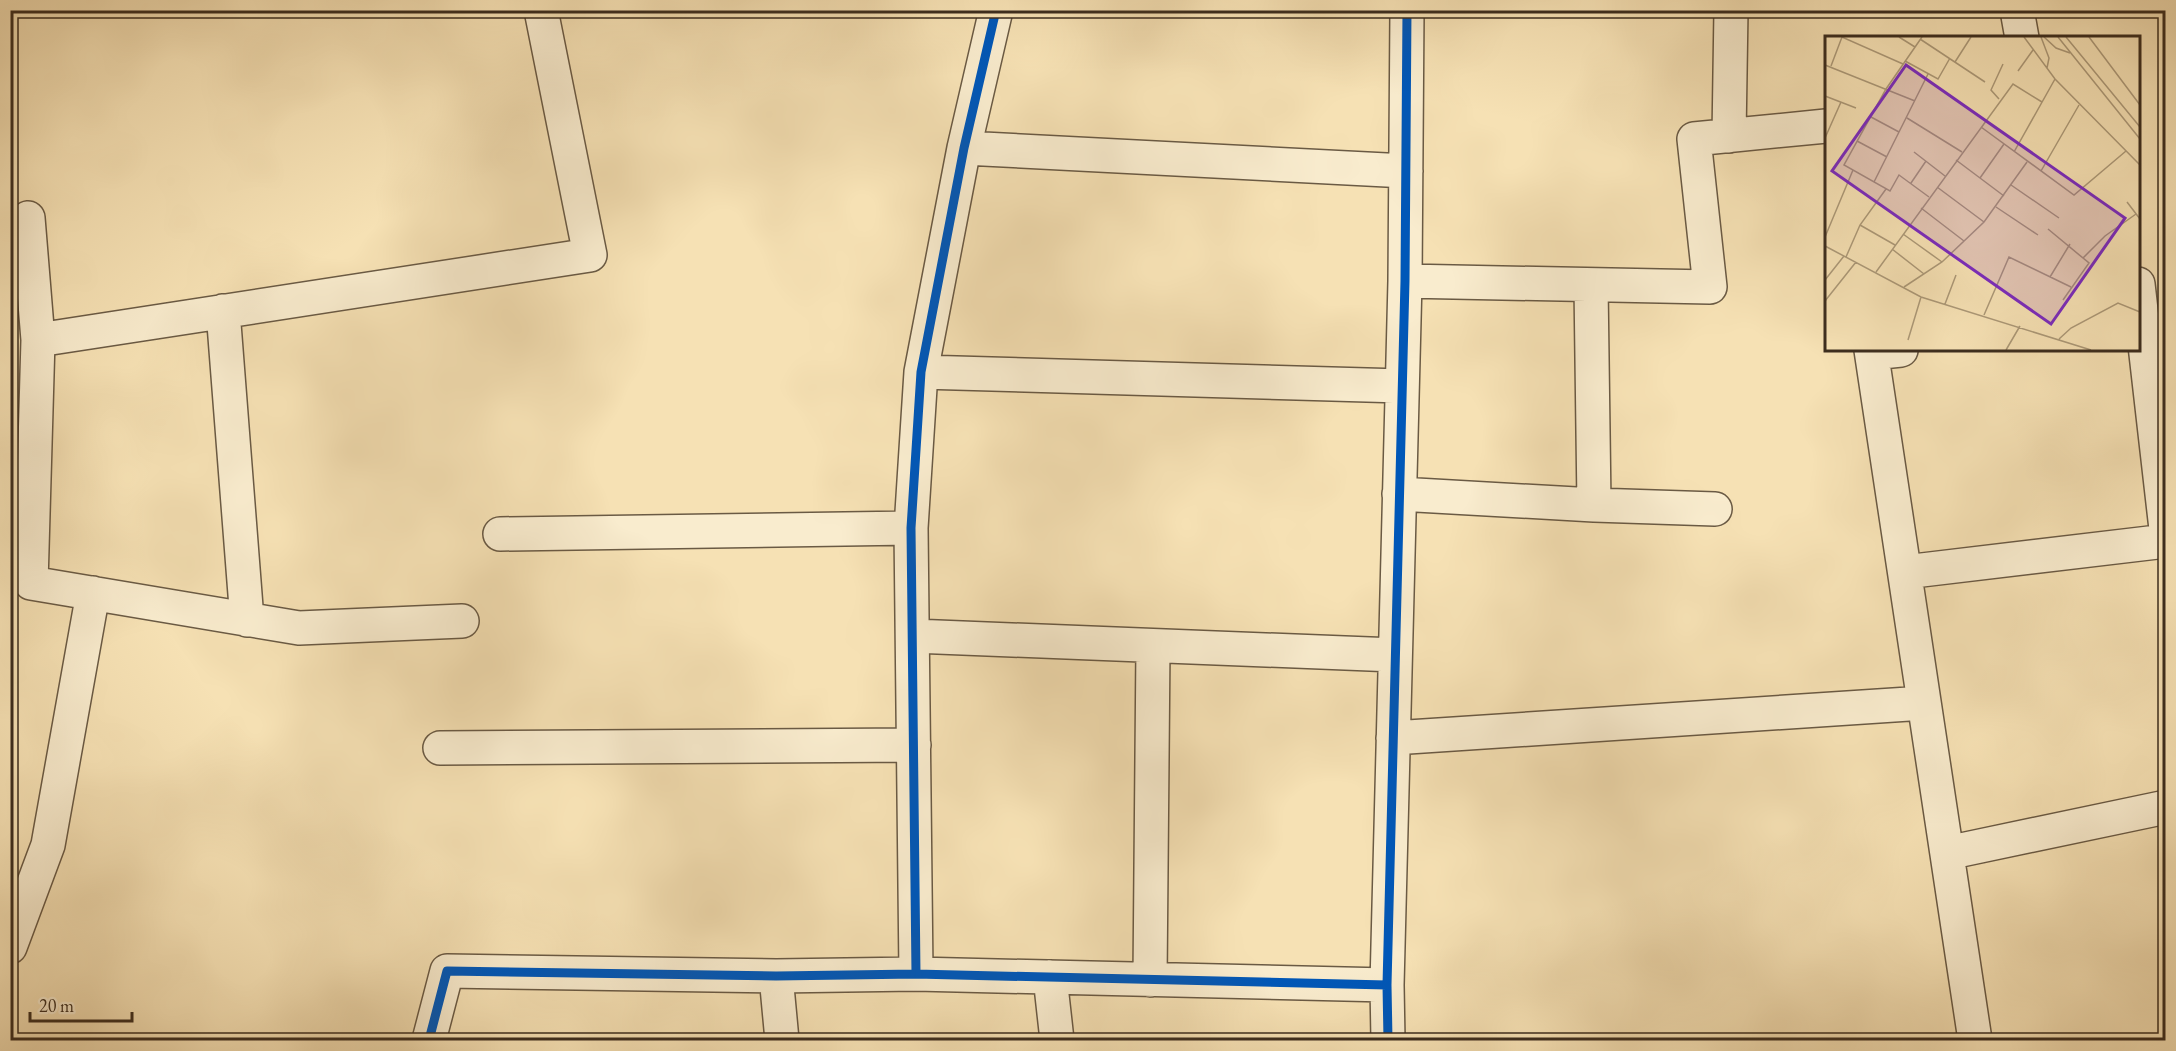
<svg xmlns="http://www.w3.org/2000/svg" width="2176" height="1051" font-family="'EB Garamond',serif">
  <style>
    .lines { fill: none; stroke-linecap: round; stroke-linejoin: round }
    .minor-casing { stroke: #6a5a44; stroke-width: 36 }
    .minor { stroke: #f9ecce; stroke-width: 33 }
    .cycleway-casing { stroke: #f9ecce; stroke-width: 13 }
    .cycleway { stroke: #0057b8; stroke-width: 9 }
    .inset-road { fill: none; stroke: #ac9978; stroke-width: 1.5 }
    .view { fill: #7b2cbf; fill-opacity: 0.15; stroke: #7b2cbf; stroke-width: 3 }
    .inset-edge { fill: none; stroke: #3c2d1e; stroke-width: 3 }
  </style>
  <rect width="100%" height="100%" fill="#f6e1b4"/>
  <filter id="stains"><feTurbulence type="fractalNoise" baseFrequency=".00333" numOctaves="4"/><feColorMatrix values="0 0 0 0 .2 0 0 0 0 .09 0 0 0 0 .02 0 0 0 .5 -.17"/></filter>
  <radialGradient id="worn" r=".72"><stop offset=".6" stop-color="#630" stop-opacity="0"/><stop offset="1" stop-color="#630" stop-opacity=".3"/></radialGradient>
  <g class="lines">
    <defs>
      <path id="minor" d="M 2017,10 L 2022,38
        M 1729,136 L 1731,10
        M 964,148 L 1406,171
        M 28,218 L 38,340 L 31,583 L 299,628 L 462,621
        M 1405,281 L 1710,287 L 1694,139 L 1826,126
        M 2138,284 L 2166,529
        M 1591,285 L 1594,505
        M 223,311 L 247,620
        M 38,340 L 590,255 L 541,10
        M 1871,350 L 1975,1040
        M 1872,353 L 1901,350
        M 921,372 L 1402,386
        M 1399,494 L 1594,505 L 1715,509
        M 500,534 L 911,528
        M 1905,572 L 2166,541
        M 913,636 L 1395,655
        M 1393,738 L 1924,703
        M 440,748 L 914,745
        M 1947,853 L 2166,807
        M 10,947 L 48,845 L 93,593
        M 916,974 L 911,528 L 921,372 L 964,148 L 996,10
        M 776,976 L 782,1040
        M 1050,977 L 1057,1040
        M 1150,980 L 1153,646
        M 429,1040 L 447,971 L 776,976 L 916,974 L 1387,985
        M 1388,1040 L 1387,985 L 1405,281 L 1407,10"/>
    </defs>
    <use href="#minor" class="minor-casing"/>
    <use href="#minor" class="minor"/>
    <defs>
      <path id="cycleway" d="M 916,974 L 911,528 L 921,372 L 964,148 L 996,10
        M 429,1040 L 447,971 L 776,976 L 916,974 L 1387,985
        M 1388,1040 L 1387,985 L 1405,281 L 1407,10"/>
    </defs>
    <use href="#cycleway" class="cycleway-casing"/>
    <use href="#cycleway" class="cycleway"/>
  </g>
  <g transform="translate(1825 36)">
    <rect width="315" height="315" fill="#f6e1b4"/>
    <path class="inset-road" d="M 74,1 L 90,11M 97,1 L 61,53 L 19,129 L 65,155 L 74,139 L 104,161M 199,1 L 230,43 L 315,129M 216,1 L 224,22 L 222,32M 219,1 L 231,12 L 245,17M 233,1 L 315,103M 241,1 L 315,91M 264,1 L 315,69M 95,3 L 160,46M 80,25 L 113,43 L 125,22M 130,26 L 146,1M 0,29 L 90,65M 6,30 L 17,1 L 78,28M 193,35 L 208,14M 0,60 L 31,72M 174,63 L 166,54 L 178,28M 46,81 L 74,96M 82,82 L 137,116M 156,91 L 249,159 L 301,115M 0,102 L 16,66M 32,105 L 62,121M 89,116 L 120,140M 189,116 L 230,43M 131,124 L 179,160M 216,135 L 254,69M 155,142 L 179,108M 49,146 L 103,38M 86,147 L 101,125M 186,149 L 234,182M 112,151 L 159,186M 302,166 L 315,183M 171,171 L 213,199M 96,172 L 139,205M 35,189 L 70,209M 223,193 L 264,227 L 238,264M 78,198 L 117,226M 0,201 L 28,134M 0,210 L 96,261 L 266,314M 67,213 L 99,238M 21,221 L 35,189 L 61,153M 258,222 L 280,200 L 311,178M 51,236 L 188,48 L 217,66M 225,241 L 245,208M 0,244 L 19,220M 79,251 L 117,226 L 159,186 L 202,126M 0,265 L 31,226M 120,268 L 131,239M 159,279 L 184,221 L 246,251M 234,303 L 246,292 L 293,267 L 315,276M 83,304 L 96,261M 181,314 L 195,290"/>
    <path class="view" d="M 81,29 L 300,182 L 226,288 L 7,135 Z"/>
    <rect width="315" height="315" class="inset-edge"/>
  </g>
  <rect width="2176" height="1051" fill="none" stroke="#f6e1b4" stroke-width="36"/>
  <rect x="12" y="12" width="2152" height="1027" fill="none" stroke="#3c2d1e" stroke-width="3"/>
  <rect x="18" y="18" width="2140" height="1015" fill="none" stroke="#3c2d1e" stroke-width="1.5"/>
  <path d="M30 1012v9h102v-9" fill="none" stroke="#3c2d1e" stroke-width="3"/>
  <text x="39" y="1012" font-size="18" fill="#3c2d1e" stroke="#f9ecce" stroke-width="4.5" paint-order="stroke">20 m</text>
  <rect width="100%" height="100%" filter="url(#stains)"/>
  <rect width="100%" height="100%" fill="url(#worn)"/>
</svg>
